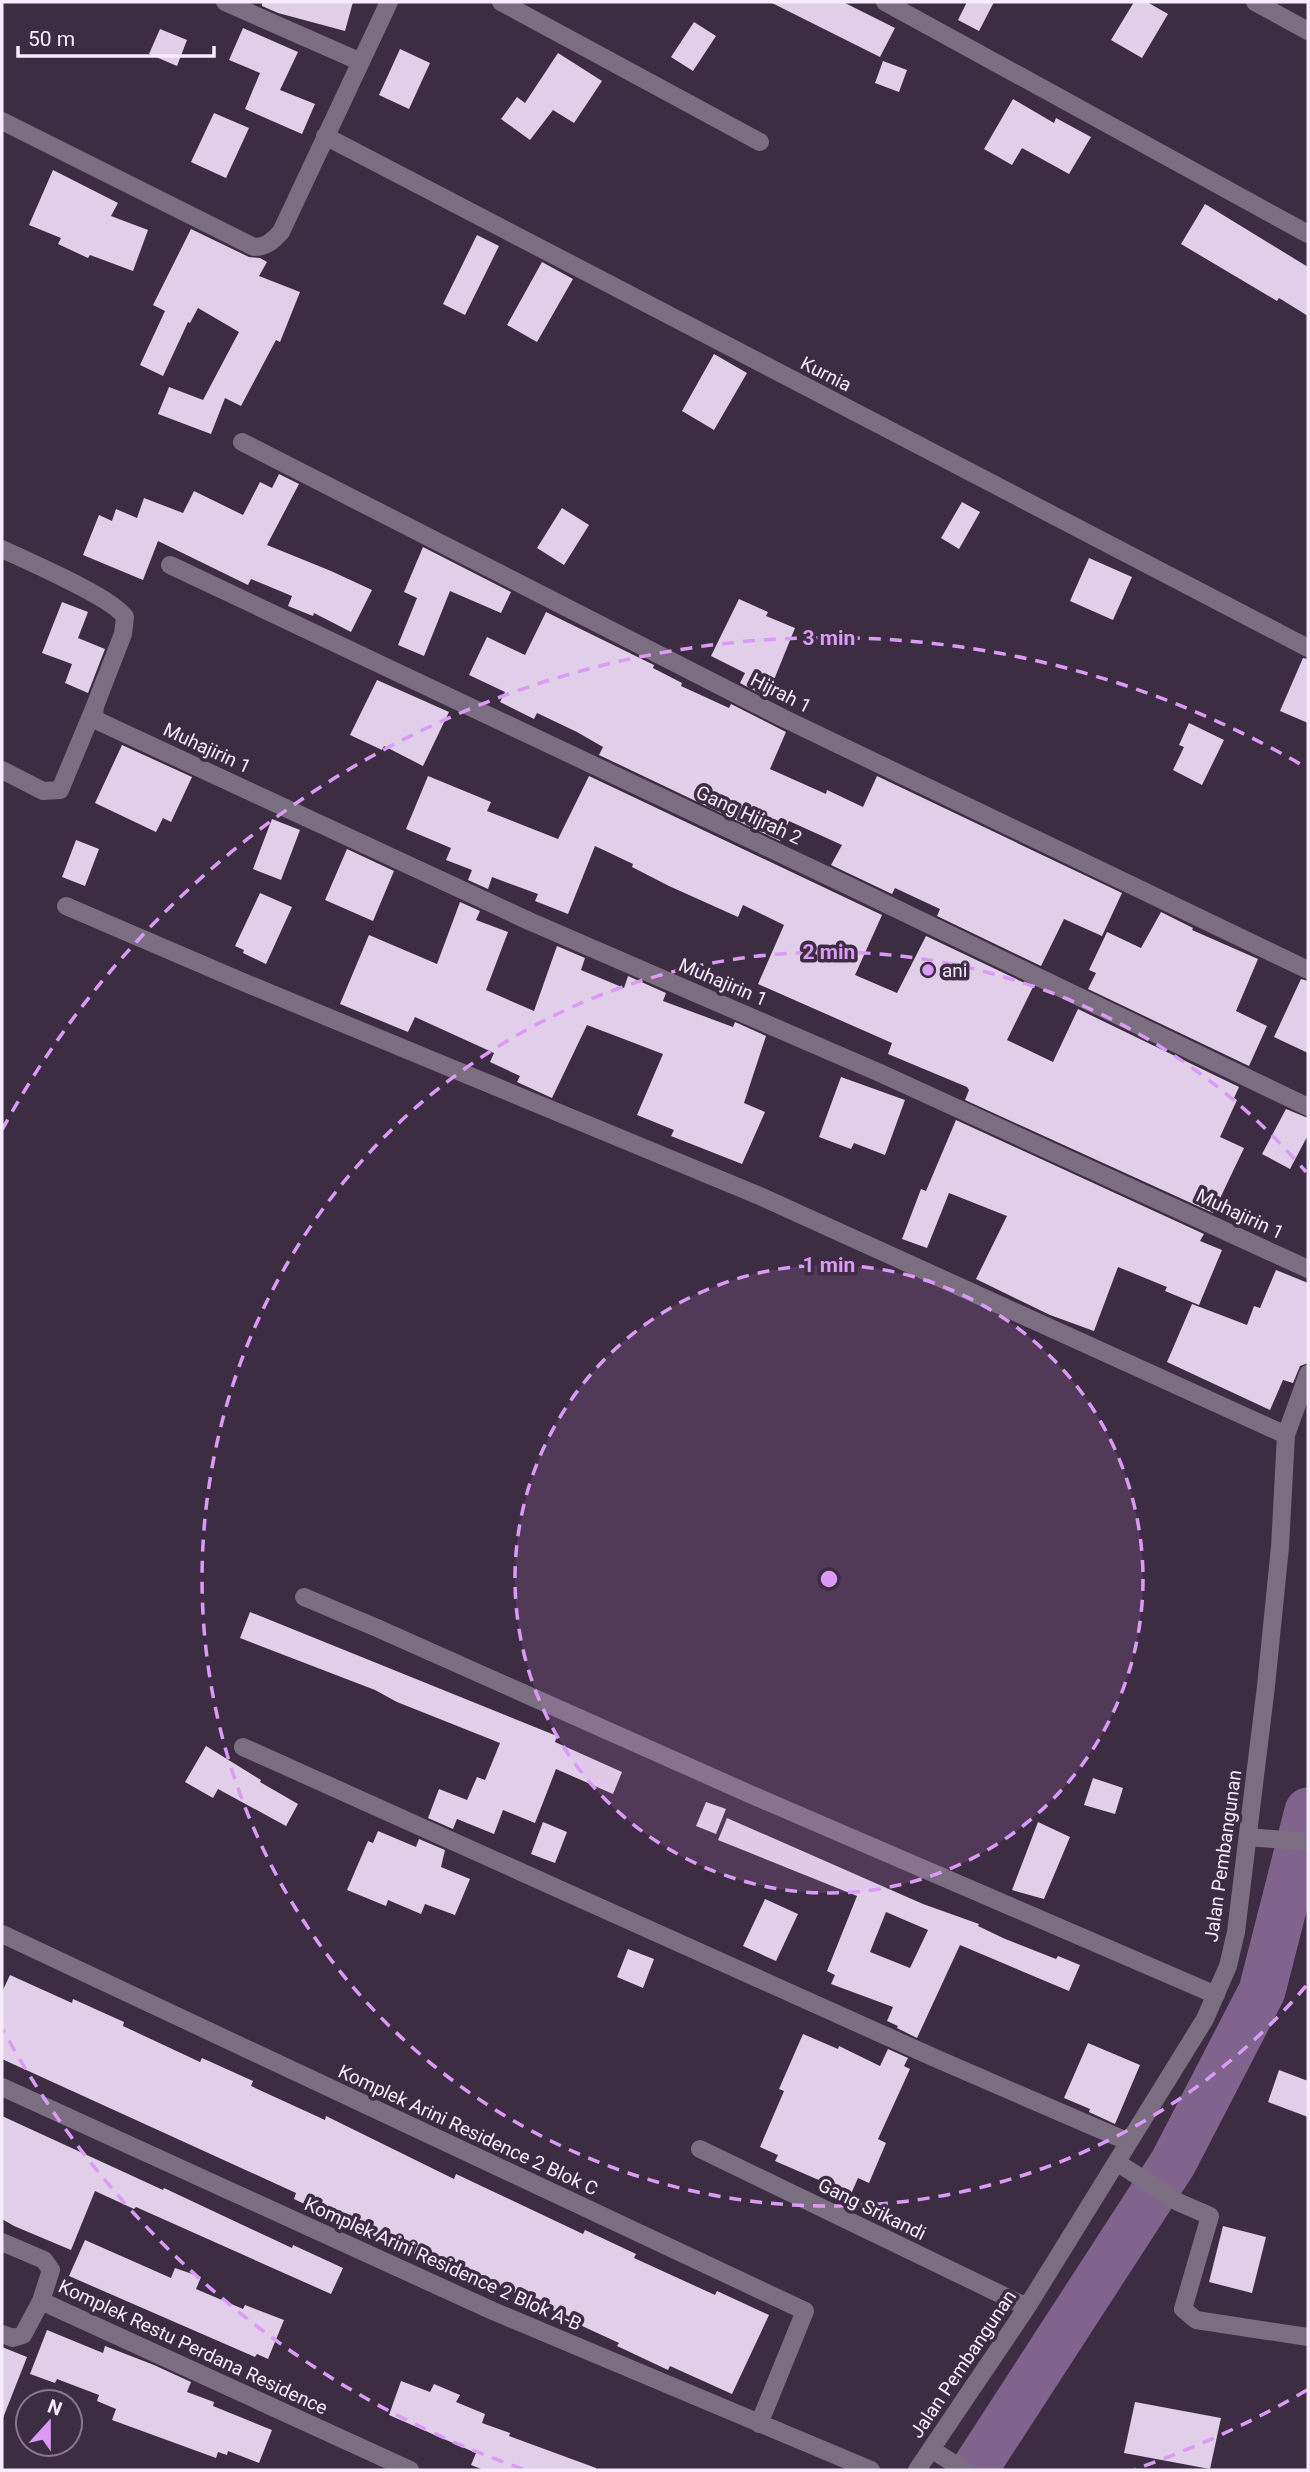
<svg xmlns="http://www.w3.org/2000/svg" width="1310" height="2472" font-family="Roboto,sans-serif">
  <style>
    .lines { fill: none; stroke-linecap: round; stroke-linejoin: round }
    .river { stroke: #81648e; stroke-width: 47 }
    .building { fill: #e1cee9; fill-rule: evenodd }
    .minor { stroke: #7b6e80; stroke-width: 18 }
    .ring { fill: none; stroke: #da9af6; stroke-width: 3.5; stroke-dasharray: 12 9 }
    .poi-dot { fill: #da9af6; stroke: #3d2d43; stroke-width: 2.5 }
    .labels { text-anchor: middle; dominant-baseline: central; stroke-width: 7; stroke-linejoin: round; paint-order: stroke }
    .street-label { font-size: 19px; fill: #f6ecfb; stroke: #3d2d43 }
    .poi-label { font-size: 19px; fill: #f6ecfb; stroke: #3d2d43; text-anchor: start }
    .centre { fill: #da9af6; stroke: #3d2d43; stroke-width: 3.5 }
    .ring-label { font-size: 21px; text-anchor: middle; font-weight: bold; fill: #da9af6; stroke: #3d2d43; stroke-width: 7; stroke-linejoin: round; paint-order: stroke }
  </style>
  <rect width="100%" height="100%" fill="#3d2d43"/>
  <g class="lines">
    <path class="river" d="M 974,2470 L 1173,2163 L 1262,1991 L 1308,1811"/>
  </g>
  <path class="building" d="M 262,2 L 353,2 L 345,31 L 278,13 L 262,6 Z
    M 770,2 L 843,2 L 895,28 L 880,57 Z
    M 967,2 L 994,2 L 979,31 L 958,20 Z
    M 1134,2 L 1147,2 L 1168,14 L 1142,58 L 1111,40 Z
    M 694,22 L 716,36 L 693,71 L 671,57 Z
    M 243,28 L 298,52 L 280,90 L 315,104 L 302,134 L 245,109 L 260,73 L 229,60 Z
    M 160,29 L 187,40 L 177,66 L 149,54 Z
    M 400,49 L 430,63 L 409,109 L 379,95 Z
    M 558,53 L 602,81 L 574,123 L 553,110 L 530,140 L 501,119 L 517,97 L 525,103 Z
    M 883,61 L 907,70 L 899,92 L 875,83 Z
    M 1013,99 L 1054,123 L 1056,118 L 1091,137 L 1069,174 L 1022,148 L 1012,165 L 984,149 Z
    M 214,113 L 249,128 L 226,178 L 191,162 Z
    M 53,170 L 118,203 L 111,216 L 148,230 L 133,271 L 90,255 L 88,258 L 58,244 L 61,238 L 29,225 Z
    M 1205,204 L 1308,267 L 1308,316 L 1279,298 L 1277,301 L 1181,244 Z
    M 191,229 L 249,257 L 260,258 L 267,262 L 259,276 L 300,292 L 280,342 L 276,340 L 241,406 L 225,398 L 211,434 L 158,414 L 169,387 L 203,400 L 239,332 L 198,308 L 190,323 L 188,322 L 163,376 L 140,365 L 165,311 L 153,305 Z
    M 477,235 L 499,246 L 465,315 L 443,304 Z
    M 542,262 L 573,279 L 537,342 L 507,325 Z
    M 714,354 L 747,373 L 714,430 L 682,411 Z
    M 279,474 L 299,484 L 267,545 L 331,571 L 372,590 L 351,632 L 314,613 L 313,616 L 288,606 L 292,596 L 251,579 L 248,585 L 158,541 L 143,580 L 83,555 L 99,515 L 112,521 L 116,509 L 137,518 L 144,498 L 183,513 L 194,491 L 243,515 L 260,482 L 272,488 Z
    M 962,502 L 980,512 L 959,549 L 941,538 Z
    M 562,508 L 589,525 L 564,565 L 537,548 Z
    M 423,547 L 511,592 L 501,613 L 450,591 L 424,656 L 398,645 L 417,598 L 404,592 Z
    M 1089,558 L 1132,577 L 1113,620 L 1070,601 Z
    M 739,599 L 768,612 L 766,616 L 795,628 L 767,697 L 740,683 L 745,673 L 711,656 Z
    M 62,602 L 88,612 L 78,638 L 105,649 L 88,693 L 65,683 L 72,664 L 42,653 Z
    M 546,612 L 654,665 L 653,668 L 682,683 L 681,686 L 729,708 L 731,704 L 786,732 L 770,769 L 826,794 L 827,790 L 863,807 L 877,776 L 1122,893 L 1102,936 L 1064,919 L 1041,966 L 937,916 L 940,909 L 895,888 L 892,894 L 831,865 L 842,845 L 789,821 L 780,841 L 599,755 L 603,747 L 577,732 L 537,713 L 534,719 L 500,702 L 505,692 L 469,675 L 487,637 L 525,655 Z
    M 1303,658 L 1308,659 L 1308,723 L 1280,711 Z
    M 377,680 L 449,712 L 423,766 L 384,746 L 382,750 L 350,735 Z
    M 1189,723 L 1224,740 L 1202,785 L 1173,770 L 1184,747 L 1179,745 Z
    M 122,745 L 192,777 L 171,822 L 163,818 L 156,832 L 95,803 Z
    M 428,776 L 491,802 L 487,811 L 558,839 L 589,776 L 882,915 L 855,975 L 897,993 L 926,936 L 1033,987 L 1007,1040 L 1053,1062 L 1078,1009 L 1239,1087 L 1234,1098 L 1237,1100 L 1220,1137 L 1244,1148 L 1213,1213 L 965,1100 L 969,1090 L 967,1087 L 888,1054 L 892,1043 L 758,984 L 784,925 L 743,905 L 738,917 L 669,886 L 632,867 L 633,864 L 595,846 L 568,914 L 535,901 L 538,894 L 492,877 L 488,889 L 468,880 L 472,870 L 446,860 L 451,848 L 406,829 Z
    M 272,819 L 300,830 L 281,880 L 253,869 Z
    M 76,840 L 99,849 L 85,886 L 62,877 Z
    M 347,849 L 394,871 L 373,921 L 325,900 Z
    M 260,893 L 292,907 L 266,964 L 243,953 L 244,950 L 235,946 Z
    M 460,902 L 480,911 L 476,920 L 508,932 L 486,990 L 534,1011 L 557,946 L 585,958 L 581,970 L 624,988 L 628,976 L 666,993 L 663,1001 L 733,1027 L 735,1022 L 766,1036 L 744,1103 L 765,1112 L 742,1164 L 671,1136 L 674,1130 L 637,1115 L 663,1054 L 587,1025 L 552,1098 L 517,1082 L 520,1076 L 490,1062 L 494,1053 L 415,1017 L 408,1032 L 340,1004 L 369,935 L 437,964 Z
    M 1161,912 L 1193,928 L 1192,930 L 1258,959 L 1236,1011 L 1267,1026 L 1249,1066 L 1088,989 L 1096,973 L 1089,970 L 1107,932 L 1141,948 Z
    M 1301,979 L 1308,981 L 1308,1053 L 1274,1037 Z
    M 841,1077 L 905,1100 L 885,1155 L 854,1143 L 851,1149 L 819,1137 Z
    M 1286,1109 L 1308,1118 L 1308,1135 L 1290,1169 L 1262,1154 Z
    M 956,1120 L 1204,1234 L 1200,1241 L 1222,1250 L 1199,1305 L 1165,1291 L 1167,1287 L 1118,1267 L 1094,1331 L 1050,1315 L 976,1279 L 1007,1216 L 949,1193 L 927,1248 L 902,1239 L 921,1189 L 926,1191 Z
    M 1276,1270 L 1308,1283 L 1308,1363 L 1300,1366 L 1293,1383 L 1283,1380 L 1270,1410 L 1167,1362 L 1192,1304 L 1247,1325 L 1254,1306 L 1260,1308 Z
    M 250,1612 L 557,1736 L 555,1742 L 622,1772 L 613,1794 L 556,1769 L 535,1823 L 503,1810 L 494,1834 L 457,1819 L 453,1829 L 428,1818 L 439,1789 L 467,1800 L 477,1777 L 485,1780 L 500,1743 L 397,1702 L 375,1690 L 240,1638 Z
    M 206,1746 L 261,1780 L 260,1782 L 298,1804 L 286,1826 L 218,1789 L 213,1798 L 185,1782 Z
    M 1093,1778 L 1123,1788 L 1115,1814 L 1084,1805 Z
    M 706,1802 L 726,1809 L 716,1834 L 696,1826 Z
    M 727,1818 L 923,1904 L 979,1924 L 978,1926 L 1003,1938 L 1056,1959 L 1058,1956 L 1080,1965 L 1069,1991 L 960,1945 L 917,2038 L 897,2028 L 898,2026 L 887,2021 L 893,2007 L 831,1984 L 835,1975 L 827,1971 L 857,1896 L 718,1840 ZM 886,1912 L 928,1930 L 910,1968 L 870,1952 Z
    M 543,1822 L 567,1832 L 555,1863 L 531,1854 Z
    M 1038,1822 L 1070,1837 L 1044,1899 L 1012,1890 Z
    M 378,1831 L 416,1847 L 419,1839 L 445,1850 L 441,1867 L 470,1879 L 455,1915 L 425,1904 L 421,1914 L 388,1900 L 386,1906 L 347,1890 L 368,1841 L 373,1843 Z
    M 765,1899 L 798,1914 L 776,1961 L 743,1946 Z
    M 628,1949 L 654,1959 L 643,1988 L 617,1977 Z
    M 10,1975 L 72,2003 L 73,1999 L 124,2022 L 123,2026 L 200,2062 L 202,2058 L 253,2081 L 251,2086 L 325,2120 L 326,2116 L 454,2179 L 456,2174 L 583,2234 L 585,2230 L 636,2254 L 634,2258 L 715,2295 L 717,2291 L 769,2315 L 732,2394 L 670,2366 L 668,2370 L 617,2346 L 619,2343 L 554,2313 L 555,2311 L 475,2275 L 473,2279 L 353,2227 L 294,2199 L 296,2193 L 2,2059 L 2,1992 Z
    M 803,2034 L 838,2049 L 839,2046 L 880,2066 L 888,2049 L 908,2058 L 904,2066 L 910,2069 L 878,2139 L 886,2143 L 869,2183 L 858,2178 L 851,2194 L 775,2161 L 778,2155 L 760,2147 L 784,2091 L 779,2089 Z
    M 1088,2043 L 1140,2065 L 1115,2124 L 1089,2112 L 1090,2109 L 1064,2098 Z
    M 1279,2070 L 1308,2081 L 1308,2117 L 1268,2102 Z
    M 2,2116 L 163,2190 L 164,2188 L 292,2248 L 293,2245 L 343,2268 L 331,2294 L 136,2207 L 134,2209 L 95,2191 L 71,2250 L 14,2226 L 2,2219 Z
    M 1223,2226 L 1266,2237 L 1252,2293 L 1209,2282 Z
    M 85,2240 L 171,2278 L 175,2268 L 201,2277 L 196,2289 L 243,2309 L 245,2305 L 284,2320 L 268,2359 L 257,2354 L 255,2357 L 69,2276 Z
    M 47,2330 L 103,2353 L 105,2346 L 154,2365 L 191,2382 L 187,2392 L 214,2402 L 213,2406 L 272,2430 L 259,2463 L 228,2451 L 227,2455 L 218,2452 L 216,2458 L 112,2420 L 116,2409 L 97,2401 L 99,2395 L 57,2379 L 55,2383 L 30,2374 Z
    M 2,2347 L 27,2357 L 3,2418 L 2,2418 Z
    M 401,2381 L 430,2392 L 434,2384 L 460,2395 L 456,2402 L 485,2414 L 482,2423 L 510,2433 L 509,2436 L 596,2468 L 596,2470 L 484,2470 L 471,2465 L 476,2453 L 389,2415 Z
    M 1135,2402 L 1221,2418 L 1210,2469 L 1124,2453 Z"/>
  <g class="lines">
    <path class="minor" d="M 225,2 L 361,62
      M 501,2 L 760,142
      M 885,2 L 1308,234
      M 1255,2 L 1308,31
      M 2,121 L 254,247 C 267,247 272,241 281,232 L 389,2
      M 325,136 L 1308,648
      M 242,442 L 783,718 L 1308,970
      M 2,549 C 27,561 112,597 125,617 L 123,634 L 95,706 L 94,715 L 98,721 L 529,921 L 880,1073 L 1308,1269
      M 170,565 L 849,886 L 1308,1107
      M 2,770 L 43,791 L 60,790 L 95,706
      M 66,906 L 243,982 L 762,1197 L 1286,1435
      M 304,1597 L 377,1628 L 752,1795 L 1216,1995
      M 243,1747 L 935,2058 L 1129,2142
      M 1248,1837 L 1308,1842
      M 2,1934 L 805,2311 L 759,2424
      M 2,2087 L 493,2311 L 871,2470
      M 700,2149 L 1027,2307
      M 1118,2163 L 1178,2202 L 1210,2216 L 1183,2309 L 1196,2320 L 1308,2337
      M 2,2242 L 44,2260 L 51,2270 L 41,2301 L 410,2470
      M 2,2334 L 13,2338 L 23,2335 L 41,2301
      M 931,2449 L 964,2470
      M 917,2470 L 1027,2307 L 1205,2019 L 1228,1966 L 1236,1932 L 1266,1686 L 1280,1547 L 1286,1435 L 1308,1374"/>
  </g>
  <circle cx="829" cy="1579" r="314" fill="#da9af6" fill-opacity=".12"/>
  <g class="ring">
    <circle cx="829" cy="1579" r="314"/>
    <path d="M1306 1986A627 627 0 1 1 1306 1172"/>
    <path d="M1307 2390A941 941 0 0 1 1135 2469M523 2469A941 941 0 0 1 2 2028M2 1130A941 941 0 0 1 1307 768"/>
  </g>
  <circle class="poi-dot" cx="928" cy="970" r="7"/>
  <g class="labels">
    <g class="street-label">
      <text transform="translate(826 374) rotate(27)">Kurnia</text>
      <text transform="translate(781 693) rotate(27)">Hijrah 1</text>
      <text transform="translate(207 748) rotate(25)">Muhajirin 1</text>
      <text transform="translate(749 815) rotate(25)">Gang Hijrah 2</text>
      <text transform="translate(723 982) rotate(23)">Muhajirin 1</text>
      <text transform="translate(1240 1214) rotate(25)">Muhajirin 1</text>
      <text transform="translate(1223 1856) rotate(-82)">Jalan Pembangunan</text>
      <text transform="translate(468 2130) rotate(25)">Komplek Arini Residence 2 Blok C</text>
      <text transform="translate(872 2209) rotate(26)">Gang Srikandi</text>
      <text transform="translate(443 2264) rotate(24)">Komplek Arini Residence 2 Blok A-B</text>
      <text transform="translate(193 2347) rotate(25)">Komplek Restu Perdana Residence</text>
      <text transform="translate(963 2364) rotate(-56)">Jalan Pembangunan</text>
    </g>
    <g class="poi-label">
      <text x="942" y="970">ani</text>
    </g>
  </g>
  <circle cx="829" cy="1579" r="10" class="centre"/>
  <g class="ring-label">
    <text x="829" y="645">3 min</text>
    <text x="829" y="959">2 min</text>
    <text x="829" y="1272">1 min</text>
  </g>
  <rect width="1310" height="2472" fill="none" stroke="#f6ecfb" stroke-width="7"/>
  <g transform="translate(49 2423) rotate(21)"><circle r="33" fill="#3d2d43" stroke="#87798d" stroke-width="2"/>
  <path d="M0-5L12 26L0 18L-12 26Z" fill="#da9af6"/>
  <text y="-10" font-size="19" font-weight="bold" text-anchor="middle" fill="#f6ecfb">N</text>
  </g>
  <path d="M18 46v10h196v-10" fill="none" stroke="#f6ecfb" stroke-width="3.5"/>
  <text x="28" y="46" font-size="21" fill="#f6ecfb" stroke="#3d2d43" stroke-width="5" paint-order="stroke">50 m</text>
</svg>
